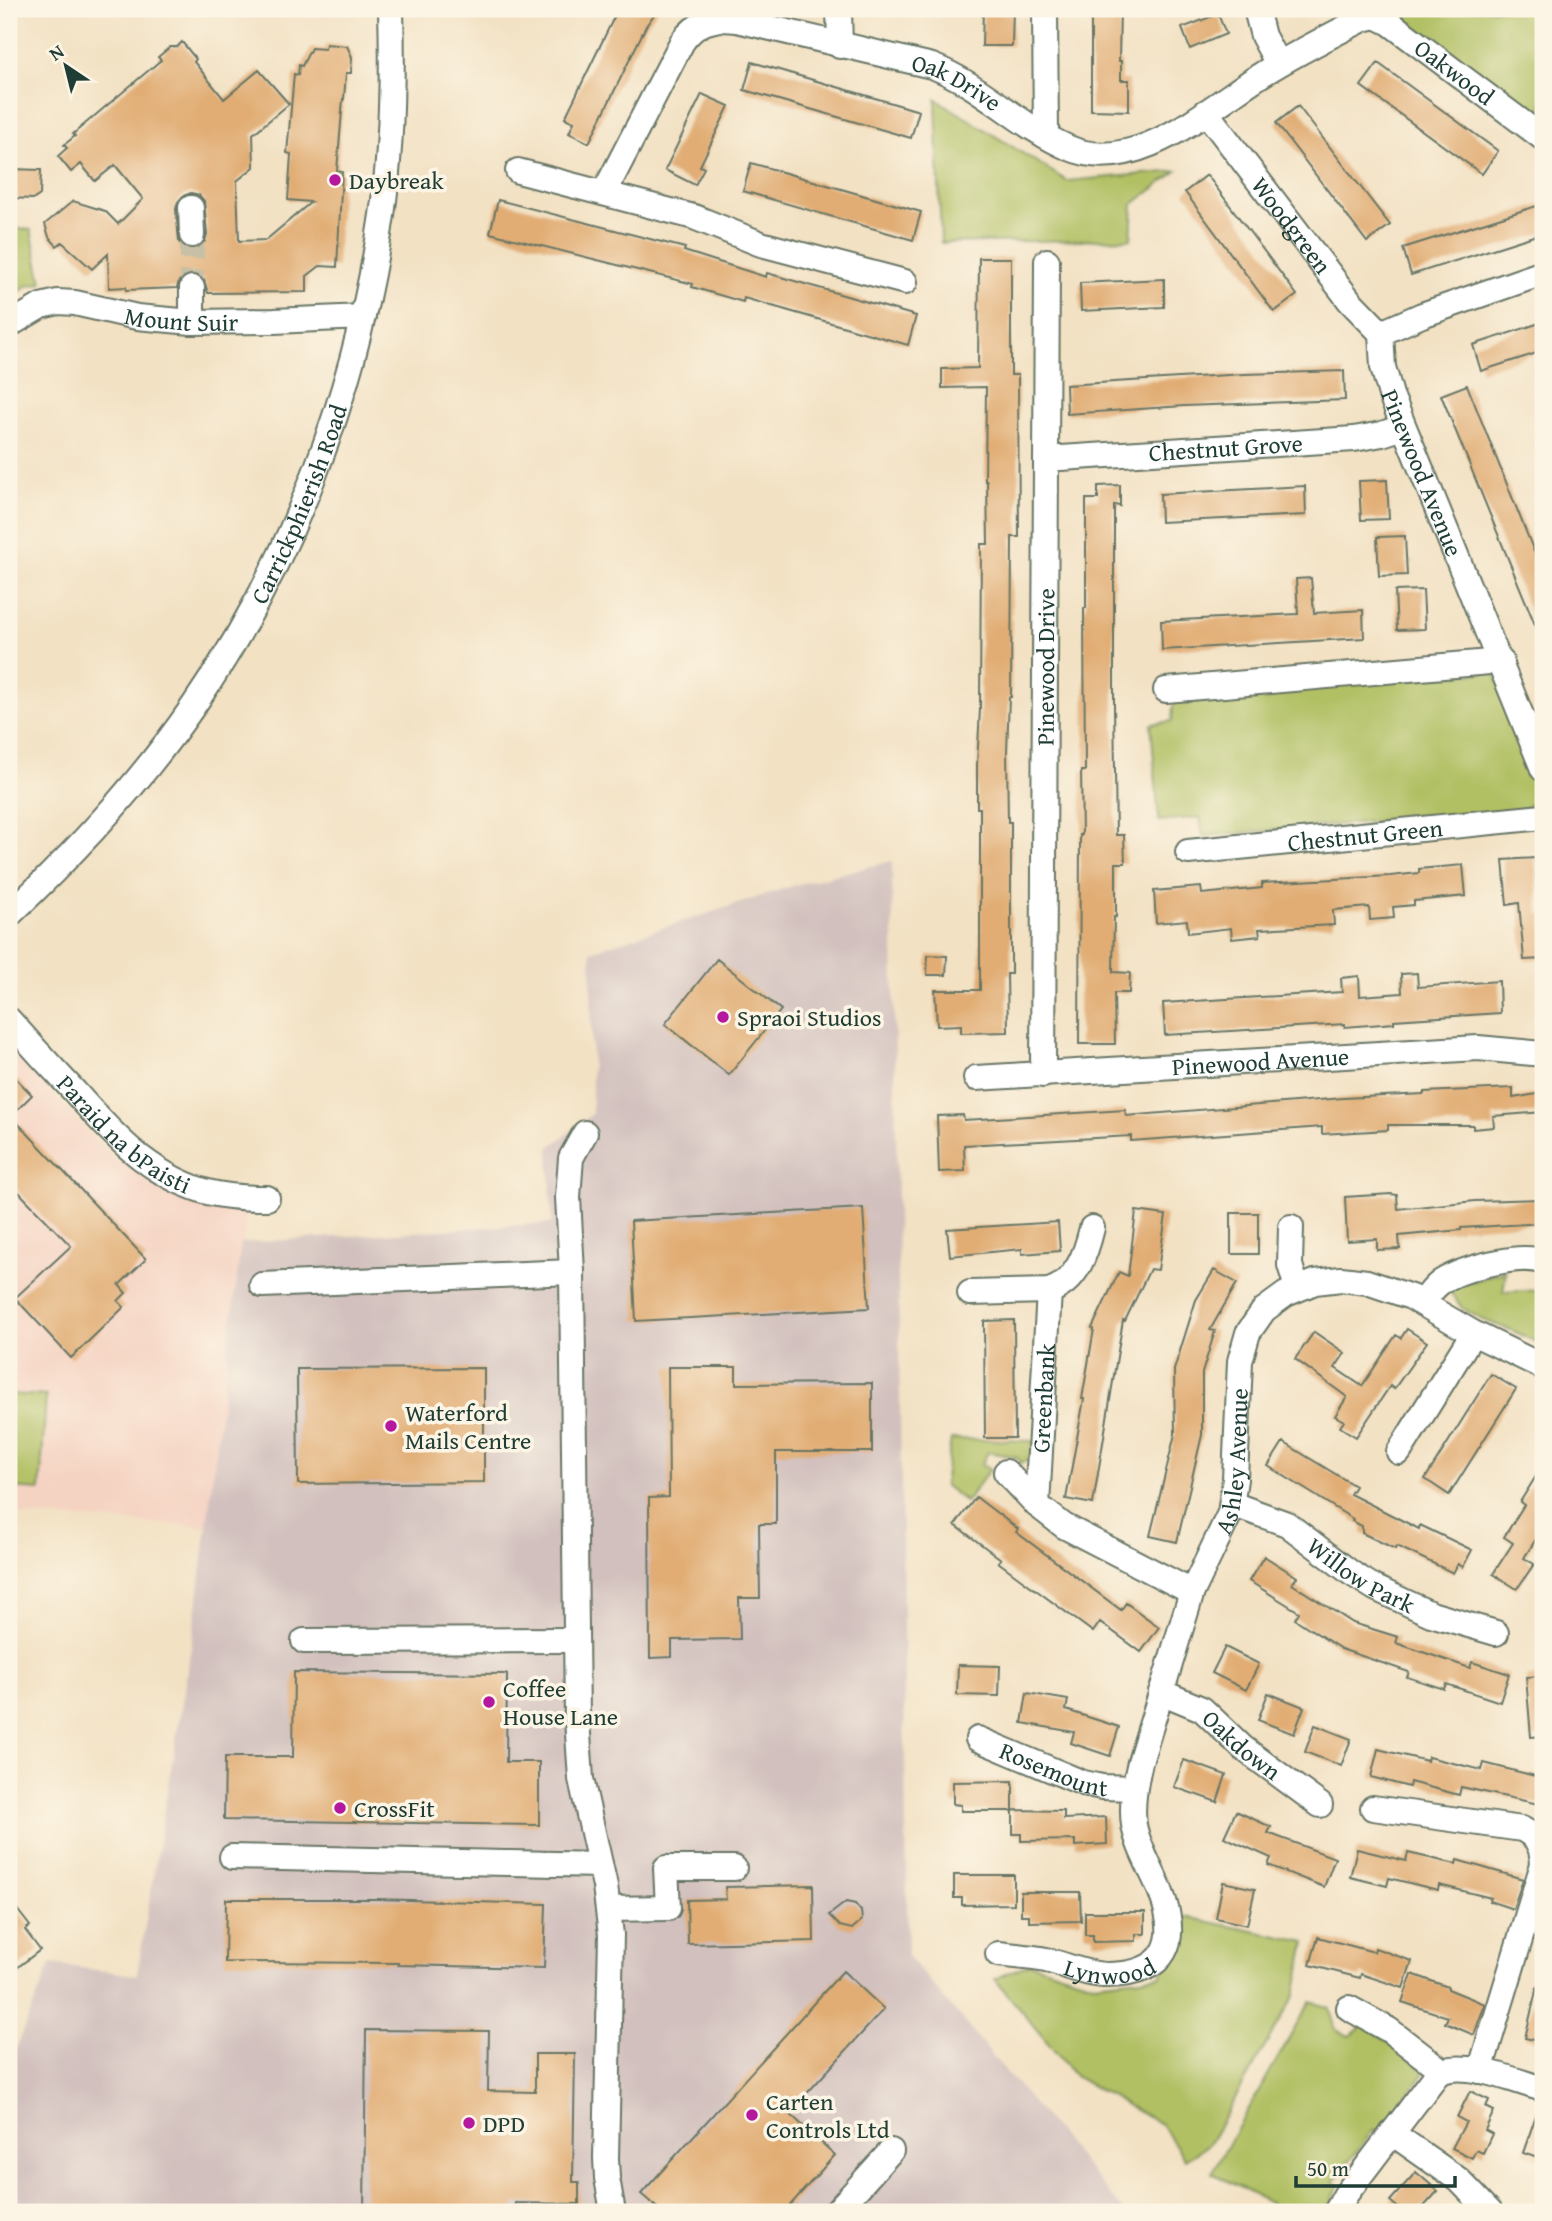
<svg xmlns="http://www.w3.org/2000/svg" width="1552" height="2221" font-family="'Gentium Book Plus',serif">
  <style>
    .built { fill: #f5d3c2 }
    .industrial { fill: #d1c0bd }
    .green { fill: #b1c063; stroke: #687e4c; stroke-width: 2 }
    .building { fill: #e1ad75; fill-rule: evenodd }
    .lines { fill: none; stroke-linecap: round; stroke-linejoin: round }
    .minor-tunnel { stroke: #c8c0a6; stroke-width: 24; stroke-dasharray: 24 12; stroke-linecap: butt }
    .minor-casing { stroke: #697666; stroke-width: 28 }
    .minor { stroke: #fff; stroke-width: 24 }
    .poi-dot { fill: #b5179e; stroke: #fcf5e5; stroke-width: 2.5 }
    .labels { text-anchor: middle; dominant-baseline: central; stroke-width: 7; stroke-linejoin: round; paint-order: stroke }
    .street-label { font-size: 24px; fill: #1f3d34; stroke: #fcf5e5 }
    .poi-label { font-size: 24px; fill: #1f3d34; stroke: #fcf5e5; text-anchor: start }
  </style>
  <rect width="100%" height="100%" fill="#fcf5e5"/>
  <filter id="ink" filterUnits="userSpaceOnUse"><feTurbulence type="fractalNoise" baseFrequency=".0143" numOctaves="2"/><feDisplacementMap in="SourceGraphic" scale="14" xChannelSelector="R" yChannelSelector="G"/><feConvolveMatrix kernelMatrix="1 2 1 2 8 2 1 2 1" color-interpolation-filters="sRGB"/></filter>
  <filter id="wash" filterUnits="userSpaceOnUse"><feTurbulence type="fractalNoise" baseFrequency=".00686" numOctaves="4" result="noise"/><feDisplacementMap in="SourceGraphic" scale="28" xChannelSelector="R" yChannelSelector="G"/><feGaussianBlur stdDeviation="1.57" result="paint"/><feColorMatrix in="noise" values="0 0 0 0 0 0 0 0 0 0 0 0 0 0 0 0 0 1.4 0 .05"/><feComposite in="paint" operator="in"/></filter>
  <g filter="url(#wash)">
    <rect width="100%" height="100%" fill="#f2e1c3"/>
    <path class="built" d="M 9,1047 L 114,1158 L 156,1185 L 247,1210 L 207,1527 L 9,1514 Z"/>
    <path class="industrial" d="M 892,861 L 908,1956 L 1125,2212 L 9,2212 L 9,2064 L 51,1964 L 137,1975 L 195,1624 L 241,1243 L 552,1223 L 549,1148 L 592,1114 L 591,951 L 799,884 Z"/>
    <path class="green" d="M 1389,9 L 1543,9 L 1543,124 Z
      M 936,99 L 1067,181 L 1177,171 L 1133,204 L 1131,239 L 941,243 Z
      M 9,228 L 31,230 L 42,283 L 27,286 L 9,300 Z
      M 1494,672 L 1542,795 L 1524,809 L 1203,836 L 1200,817 L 1159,821 L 1151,724 L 1172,721 L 1173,706 L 1181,695 Z
      M 1506,1271 L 1503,1292 L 1543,1290 L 1543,1345 L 1511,1330 L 1483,1320 L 1462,1308 L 1448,1289 Z
      M 9,1394 L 46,1396 L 40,1490 L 9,1488 Z
      M 951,1439 L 1033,1441 L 1031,1458 L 1022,1463 L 1016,1457 L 988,1452 L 981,1465 L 990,1469 L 966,1502 L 944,1485 Z
      M 1176,1915 L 1306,1942 L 1295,1995 L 1208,2145 L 1185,2159 L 1161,2124 L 1076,2077 L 995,1979 L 1030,1963 L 1093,1983 L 1160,1976 L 1173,1952 Z
      M 1310,2002 L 1329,2007 L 1336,2030 L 1349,2036 L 1366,2025 L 1425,2071 L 1381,2133 L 1374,2129 L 1334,2182 L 1339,2186 L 1327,2212 L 1287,2212 L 1212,2173 Z"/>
    <g id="blocks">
      <path class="building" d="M 618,9 L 658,9 L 646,26 L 589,143 L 569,133 L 574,122 L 565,118 Z
        M 983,9 L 1013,9 L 1012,46 L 982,46 Z
        M 1091,9 L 1120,9 L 1119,61 L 1121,61 L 1121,80 L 1129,80 L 1129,111 L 1091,110 Z
        M 1218,14 L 1226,34 L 1190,49 L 1182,28 Z
        M 182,42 L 196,59 L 194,62 L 224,99 L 259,70 L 289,104 L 253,134 L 254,167 L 237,181 L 239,241 L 266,240 L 311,202 L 288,200 L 291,154 L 287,153 L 294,74 L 298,75 L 299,65 L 302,66 L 311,48 L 325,49 L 326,44 L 347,46 L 352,57 L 351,73 L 346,73 L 344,99 L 343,99 L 337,171 L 342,172 L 337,267 L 320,266 L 307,276 L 307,292 L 208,293 L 204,280 L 193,273 L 184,276 L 179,281 L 177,288 L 126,290 L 126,287 L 109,288 L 108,254 L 92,269 L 62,242 L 57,246 L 49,237 L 45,224 L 73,201 L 105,211 L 118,224 L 143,199 L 115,165 L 95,181 L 81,164 L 71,172 L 58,156 L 67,148 L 64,145 L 75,136 L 73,134 L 161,60 L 158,57 L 170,47 L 177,47 ZM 191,193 L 199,195 L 204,201 L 207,234 L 205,241 L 200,247 L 192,250 L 184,248 L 179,242 L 176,209 L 178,202 L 183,196 Z
        M 752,62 L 919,111 L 911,138 L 744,90 Z
        M 1378,63 L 1498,151 L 1482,174 L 1361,86 Z
        M 702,94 L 729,106 L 700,166 L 704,168 L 695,185 L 665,170 Z
        M 1298,106 L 1390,225 L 1367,242 L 1276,123 Z
        M 751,163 L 921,212 L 913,240 L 743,191 Z
        M 9,169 L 41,170 L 40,195 L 34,199 L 9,198 Z
        M 1207,175 L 1297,295 L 1274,312 L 1185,192 Z
        M 498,200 L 685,248 L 684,251 L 766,277 L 767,273 L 916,316 L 908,345 L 744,298 L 743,302 L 692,287 L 693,284 L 490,233 Z
        M 1543,204 L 1543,233 L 1411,275 L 1403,248 Z
        M 979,258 L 1011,258 L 1011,375 L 1018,375 L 1019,537 L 1012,537 L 1011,697 L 1009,697 L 1007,752 L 1008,822 L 1011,822 L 1011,974 L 1007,974 L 1008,1032 L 961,1033 L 961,1025 L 937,1026 L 935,990 L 980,990 L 980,808 L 977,808 L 977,765 L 980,709 L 981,544 L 988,544 L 987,481 L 985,481 L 986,387 L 942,388 L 942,369 L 978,368 Z
        M 1164,279 L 1164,307 L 1081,311 L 1080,283 Z
        M 1543,322 L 1543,351 L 1481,371 L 1473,345 Z
        M 1344,371 L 1345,400 L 1184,406 L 1067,414 L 1066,385 L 1244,374 Z
        M 1467,385 L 1543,574 L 1543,644 L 1441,395 Z
        M 1387,480 L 1389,519 L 1361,520 L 1359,481 Z
        M 1120,485 L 1120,506 L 1114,505 L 1114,706 L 1116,835 L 1124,835 L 1125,863 L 1116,863 L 1116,917 L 1114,917 L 1113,972 L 1130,973 L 1129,993 L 1114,993 L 1115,1044 L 1079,1044 L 1080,835 L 1082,835 L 1081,771 L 1085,771 L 1084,608 L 1086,608 L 1086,499 L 1098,499 L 1098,486 Z
        M 1305,486 L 1306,515 L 1161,522 L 1160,494 Z
        M 1405,536 L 1407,575 L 1379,576 L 1377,537 Z
        M 1311,578 L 1314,613 L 1363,610 L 1364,638 L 1162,650 L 1161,621 L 1298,614 L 1296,579 Z
        M 1423,590 L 1425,629 L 1397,630 L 1395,591 Z
        M 1535,858 L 1539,915 L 1543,914 L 1543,959 L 1524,960 L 1519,903 L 1507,905 L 1503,860 Z
        M 1463,865 L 1466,896 L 1414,901 L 1414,905 L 1393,907 L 1394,918 L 1370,920 L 1369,907 L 1333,910 L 1334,925 L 1259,929 L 1260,936 L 1232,939 L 1231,928 L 1188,933 L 1187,920 L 1156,923 L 1154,891 L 1201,887 L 1202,894 L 1262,888 L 1262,883 L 1390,876 L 1419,873 L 1419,869 Z
        M 928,955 L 947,956 L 946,975 L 927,975 Z
        M 717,959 L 781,1010 L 729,1075 L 665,1024 Z
        M 1417,973 L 1418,987 L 1499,981 L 1500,1013 L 1394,1020 L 1394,1023 L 1345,1027 L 1345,1024 L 1165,1035 L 1163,1003 L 1342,992 L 1341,978 L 1359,976 L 1360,996 L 1402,993 L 1401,974 Z
        M 9,1071 L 32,1095 L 11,1116 L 146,1259 L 119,1285 L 126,1293 L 118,1301 L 124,1307 L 71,1358 L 15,1298 L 71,1246 L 9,1182 Z
        M 1513,1088 L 1513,1098 L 1543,1093 L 1543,1112 L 1493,1116 L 1494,1127 L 1473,1129 L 1473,1125 L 1388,1125 L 1388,1130 L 1322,1134 L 1322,1127 L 1131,1141 L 1131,1136 L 964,1145 L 965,1171 L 939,1172 L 937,1116 L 963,1115 L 964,1120 L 1125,1110 L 1126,1116 L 1343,1098 L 1424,1094 L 1424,1092 Z
        M 1391,1194 L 1397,1195 L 1398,1209 L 1475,1201 L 1543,1199 L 1543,1223 L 1461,1228 L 1461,1230 L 1399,1236 L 1400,1249 L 1377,1250 L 1377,1239 L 1347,1241 L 1345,1197 Z
        M 863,1208 L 869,1308 L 636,1321 L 631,1221 Z
        M 1136,1211 L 1166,1215 L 1158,1270 L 1150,1269 L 1125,1321 L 1123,1320 L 1093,1504 L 1066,1499 L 1084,1399 L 1082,1399 L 1094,1329 L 1092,1328 L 1119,1272 L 1128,1276 Z
        M 1231,1213 L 1258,1213 L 1258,1254 L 1231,1254 Z
        M 1058,1222 L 1060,1251 L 1022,1254 L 1022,1249 L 950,1256 L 947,1229 Z
        M 1214,1270 L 1237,1283 L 1210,1330 L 1215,1331 L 1202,1373 L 1202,1435 L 1177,1542 L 1150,1536 L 1175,1434 L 1174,1370 L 1196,1300 Z
        M 1014,1320 L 1015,1438 L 985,1438 L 984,1321 Z
        M 1407,1329 L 1427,1342 L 1394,1389 L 1390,1386 L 1356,1437 L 1340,1427 L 1344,1421 L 1335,1416 L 1347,1397 L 1295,1359 L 1314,1332 L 1345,1353 L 1335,1368 L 1362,1386 L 1396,1335 L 1401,1338 Z
        M 668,1367 L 736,1367 L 736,1384 L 872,1383 L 872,1452 L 776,1452 L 776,1524 L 759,1524 L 760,1598 L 739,1598 L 740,1639 L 672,1640 L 672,1657 L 650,1658 L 649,1498 L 669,1497 Z
        M 484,1368 L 484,1482 L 298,1484 L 297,1369 Z
        M 1491,1374 L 1516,1389 L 1449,1495 L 1425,1479 Z
        M 1283,1442 L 1355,1486 L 1350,1494 L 1419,1529 L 1420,1525 L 1472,1550 L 1463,1567 L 1458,1564 L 1453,1573 L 1397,1546 L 1395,1549 L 1362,1533 L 1362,1526 L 1352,1521 L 1353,1519 L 1268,1466 Z
        M 1543,1465 L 1543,1528 L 1524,1558 L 1534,1564 L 1517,1589 L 1493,1574 L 1513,1543 L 1504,1537 L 1524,1505 L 1520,1502 Z
        M 976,1497 L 1018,1529 L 1016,1532 L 1121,1610 L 1126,1603 L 1159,1627 L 1141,1652 L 1100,1622 L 1093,1632 L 998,1562 L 1001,1559 L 955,1525 Z
        M 1264,1556 L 1297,1577 L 1292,1584 L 1353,1623 L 1398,1637 L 1396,1643 L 1470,1668 L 1472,1662 L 1509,1674 L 1500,1702 L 1446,1684 L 1444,1689 L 1407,1677 L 1409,1672 L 1341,1649 L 1295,1619 L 1299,1612 L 1249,1581 Z
        M 1225,1647 L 1259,1664 L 1246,1690 L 1212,1673 Z
        M 958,1665 L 1000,1666 L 999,1696 L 957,1695 Z
        M 294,1672 L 507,1674 L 506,1762 L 539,1762 L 539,1825 L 224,1820 L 225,1757 L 293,1757 Z
        M 1543,1676 L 1543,1736 L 1531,1737 L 1526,1677 Z
        M 1027,1693 L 1068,1700 L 1066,1710 L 1119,1727 L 1110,1756 L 1071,1743 L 1074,1732 L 1022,1723 Z
        M 1268,1693 L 1304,1707 L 1294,1734 L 1258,1720 Z
        M 1315,1725 L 1351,1739 L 1341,1766 L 1305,1752 Z
        M 1378,1749 L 1427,1761 L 1428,1757 L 1482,1770 L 1484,1763 L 1543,1778 L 1543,1805 L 1461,1787 L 1459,1795 L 1410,1782 L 1409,1787 L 1371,1777 Z
        M 1184,1760 L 1226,1775 L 1217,1802 L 1174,1787 Z
        M 1013,1781 L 1013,1810 L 1064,1811 L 1064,1819 L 1106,1817 L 1107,1844 L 1075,1846 L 1075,1840 L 1021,1841 L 1021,1834 L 1013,1834 L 1013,1811 L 961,1811 L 961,1805 L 953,1804 L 953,1782 Z
        M 1236,1811 L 1271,1827 L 1268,1833 L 1335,1858 L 1324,1887 L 1268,1865 L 1271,1858 L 1224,1837 Z
        M 1357,1849 L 1406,1861 L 1408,1853 L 1456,1864 L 1457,1860 L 1523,1879 L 1513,1909 L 1489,1901 L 1491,1898 L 1439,1885 L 1438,1890 L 1389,1878 L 1387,1886 L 1350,1877 Z
        M 954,1875 L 1014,1875 L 1014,1904 L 962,1905 L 962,1898 L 954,1898 Z
        M 1223,1882 L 1255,1889 L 1247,1925 L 1216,1918 Z
        M 813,1885 L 814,1941 L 688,1944 L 687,1900 L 726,1899 L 725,1887 Z
        M 1021,1892 L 1080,1892 L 1081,1921 L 1029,1922 L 1029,1915 L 1021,1915 Z
        M 9,1899 L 30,1926 L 25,1930 L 40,1950 L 9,1974 Z
        M 226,1899 L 376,1899 L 546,1904 L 544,1968 L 398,1965 L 398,1963 L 225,1962 Z
        M 846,1902 L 855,1904 L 861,1911 L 862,1920 L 852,1929 L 840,1926 L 829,1915 Z
        M 1085,1912 L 1145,1912 L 1145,1934 L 1136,1934 L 1136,1941 L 1093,1942 L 1093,1935 L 1085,1935 Z
        M 1318,1937 L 1374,1952 L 1375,1948 L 1412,1961 L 1403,1988 L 1361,1974 L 1360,1978 L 1310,1965 Z
        M 843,1971 L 884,2009 L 789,2113 L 835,2155 L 784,2212 L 662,2212 L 641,2194 Z
        M 1412,1974 L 1448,1987 L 1448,1989 L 1485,2004 L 1474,2035 L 1445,2023 L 1448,2017 L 1402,2002 Z
        M 1537,1987 L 1543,1988 L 1543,2042 L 1525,2038 Z
        M 366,2030 L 489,2031 L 488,2091 L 535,2092 L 535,2054 L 575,2054 L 573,2182 L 579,2182 L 579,2204 L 515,2203 L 514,2212 L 364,2212 Z
        M 1470,2091 L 1489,2100 L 1486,2107 L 1494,2111 L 1485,2130 L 1492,2134 L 1483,2153 L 1476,2150 L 1472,2158 L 1452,2148 L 1466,2122 L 1457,2117 Z
        M 1540,2104 L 1543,2104 L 1543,2160 L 1523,2153 Z
        M 1416,2172 L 1438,2191 L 1419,2212 L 1403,2212 L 1390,2201 Z"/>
    </g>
  </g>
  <g filter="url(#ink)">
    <use href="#blocks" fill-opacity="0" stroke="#697666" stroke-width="2"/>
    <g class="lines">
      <path class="minor-tunnel" d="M 192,235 L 192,288"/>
      <defs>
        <g id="minor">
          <path d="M 839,9 L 840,46"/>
          <path d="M 1045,9 L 1046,136"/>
          <path d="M 1256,9 L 1263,36 L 1278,64"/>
          <path id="s1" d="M 1206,112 L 1350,301 L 1381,333"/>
          <path d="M 518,171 L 694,217 L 761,244 L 905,282"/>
          <path id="s2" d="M 604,193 L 682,42 C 696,22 713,17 737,20 L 932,66 C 982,85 1020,127 1069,148 C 1137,177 1210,106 1264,73 C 1296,53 1330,36 1363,19 L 1376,16 L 1390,23 L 1543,138"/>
          <path d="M 191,208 L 192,235"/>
          <path d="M 192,288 L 192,322"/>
          <path id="s3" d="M 9,325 L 41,306 L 58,302 L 75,303 L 137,317 L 192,322 L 274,321 L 363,317"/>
          <path id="s4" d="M 1381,333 L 1383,367 L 1391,395 L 1543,769"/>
          <path d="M 1381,333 L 1422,315 L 1543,273"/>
          <path id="s5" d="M 1046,459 L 1354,439 L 1382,434 L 1403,427"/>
          <path d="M 1166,690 L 1501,661"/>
          <path id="s6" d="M 1188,852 L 1543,817"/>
          <path id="s7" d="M 9,915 C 77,851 141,782 194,705 C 293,561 357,388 382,215 C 392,147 393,78 391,9"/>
          <path id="s8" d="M 9,1020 C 30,1044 52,1068 74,1091 C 111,1133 148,1174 204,1191 C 225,1197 246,1198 267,1198"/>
          <path id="s9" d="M 1043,1075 L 1047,261"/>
          <path id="s10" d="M 976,1078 L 1478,1048 L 1543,1054"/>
          <path d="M 585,1133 L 571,1158 L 568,1197 L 572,1272 L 577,1719 L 581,1779 L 605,1886 L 611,1935 L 606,2158 L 607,2178 L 613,2212"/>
          <path d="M 1291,1227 L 1290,1265 L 1297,1288"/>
          <path d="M 262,1285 L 572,1272"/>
          <path d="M 970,1293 L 1049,1291 C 1077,1282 1086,1253 1092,1228"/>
          <path d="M 1423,1303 C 1428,1295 1433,1288 1441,1282 C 1461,1269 1521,1252 1543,1262"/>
          <path d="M 1399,1452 L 1473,1333"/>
          <path d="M 1006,1472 L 1037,1505 L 1064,1526 L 1192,1592"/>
          <path id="s11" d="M 1232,1504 L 1287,1524 L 1351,1573 L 1375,1588 L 1431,1614 L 1496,1633"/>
          <path id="s12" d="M 1037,1505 L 1049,1291"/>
          <path d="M 304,1641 L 576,1640"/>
          <path id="s13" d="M 1161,1692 L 1202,1709 L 1243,1748 L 1320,1805"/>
          <path id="s14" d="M 978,1739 L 1083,1783 L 1102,1787 L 1134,1788"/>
          <path d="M 1373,1808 L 1522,1829 C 1538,1837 1542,1847 1543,1864"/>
          <path d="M 232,1857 L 600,1865"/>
          <path d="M 609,1909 L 668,1908 L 666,1868 L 734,1868"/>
          <path id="s15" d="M 998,1954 C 1014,1956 1030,1957 1046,1960 C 1067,1965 1086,1975 1108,1975 C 1167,1974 1181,1942 1160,1890 C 1151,1868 1138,1848 1134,1825 C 1131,1804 1135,1783 1140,1762 L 1192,1592 L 1230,1513 L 1235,1479 L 1240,1361 L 1248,1333 L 1264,1310 L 1286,1294 L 1315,1282 L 1341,1279 L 1367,1282 L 1411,1297 L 1473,1333 L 1543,1367"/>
          <path d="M 1349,2008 L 1389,2030 L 1441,2070"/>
          <path d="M 1480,2071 L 1543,1864"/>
          <path d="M 1392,2133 L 1459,2180 L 1490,2212"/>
          <path d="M 836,2212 L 891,2151"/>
          <path d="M 1336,2212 L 1346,2194 L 1438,2073 C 1464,2059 1515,2081 1543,2089"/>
        </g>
      </defs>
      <use href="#minor" class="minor-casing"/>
      <use href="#minor" class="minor"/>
    </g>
  </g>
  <g class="poi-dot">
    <circle cx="335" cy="180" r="7"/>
    <circle cx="723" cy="1017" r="7"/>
    <circle cx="391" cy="1426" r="7"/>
    <circle cx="489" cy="1702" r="7"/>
    <circle cx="340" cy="1808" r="7"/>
    <circle cx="752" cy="2115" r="7"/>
    <circle cx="469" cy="2123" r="7"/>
  </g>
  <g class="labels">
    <g class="street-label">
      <text stroke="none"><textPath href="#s2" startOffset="1034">Oakwood</textPath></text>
      <text stroke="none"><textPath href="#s2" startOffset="462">Oak Drive</textPath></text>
      <text stroke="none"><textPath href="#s1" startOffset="142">Woodgreen</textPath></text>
      <text stroke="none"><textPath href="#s3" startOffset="180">Mount Suir</textPath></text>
      <text stroke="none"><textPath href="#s5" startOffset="180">Chestnut Grove</textPath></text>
      <text stroke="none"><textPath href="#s4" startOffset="147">Pinewood Avenue</textPath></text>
      <text stroke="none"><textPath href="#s7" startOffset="508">Carrickphierish Road</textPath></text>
      <text stroke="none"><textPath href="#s9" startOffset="408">Pinewood Drive</textPath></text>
      <text stroke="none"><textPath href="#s6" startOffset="178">Chestnut Green</textPath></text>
      <text stroke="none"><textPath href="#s10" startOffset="285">Pinewood Avenue</textPath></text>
      <text stroke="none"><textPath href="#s8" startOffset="163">Paraid na bPaisti</textPath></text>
      <text stroke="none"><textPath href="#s12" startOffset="107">Greenbank</textPath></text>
      <text stroke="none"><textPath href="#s15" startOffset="691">Ashley Avenue</textPath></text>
      <text stroke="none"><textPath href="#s11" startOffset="149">Willow Park</textPath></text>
      <text stroke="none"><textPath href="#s13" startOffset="98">Oakdown</textPath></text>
      <text stroke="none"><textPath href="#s14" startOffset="82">Rosemount</textPath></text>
      <text stroke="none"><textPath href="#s15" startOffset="114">Lynwood</textPath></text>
    </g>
    <g class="poi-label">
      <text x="349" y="180">Daybreak</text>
      <text x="737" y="1017">Spraoi Studios</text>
      <text x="405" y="1412">Waterford<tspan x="405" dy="28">Mails Centre</tspan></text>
      <text x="503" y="1688">Coffee<tspan x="503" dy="28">House Lane</tspan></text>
      <text x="354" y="1808">CrossFit</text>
      <text x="766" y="2101">Carten<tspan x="766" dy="28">Controls Ltd</tspan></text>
      <text x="483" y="2123">DPD</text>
    </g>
  </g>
  <rect width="1552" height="2221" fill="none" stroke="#fcf5e5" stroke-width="35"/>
  <g transform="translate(66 66) rotate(325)" stroke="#fcf5e5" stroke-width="5" paint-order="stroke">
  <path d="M0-5L12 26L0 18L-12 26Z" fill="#1f3d34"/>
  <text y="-10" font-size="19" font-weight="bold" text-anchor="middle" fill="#1f3d34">N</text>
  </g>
  <path d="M1296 2176v10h159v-10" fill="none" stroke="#1f3d34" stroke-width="3.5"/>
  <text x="1307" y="2176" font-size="21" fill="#1f3d34" stroke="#fcf5e5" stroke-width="5" paint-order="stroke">50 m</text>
</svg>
